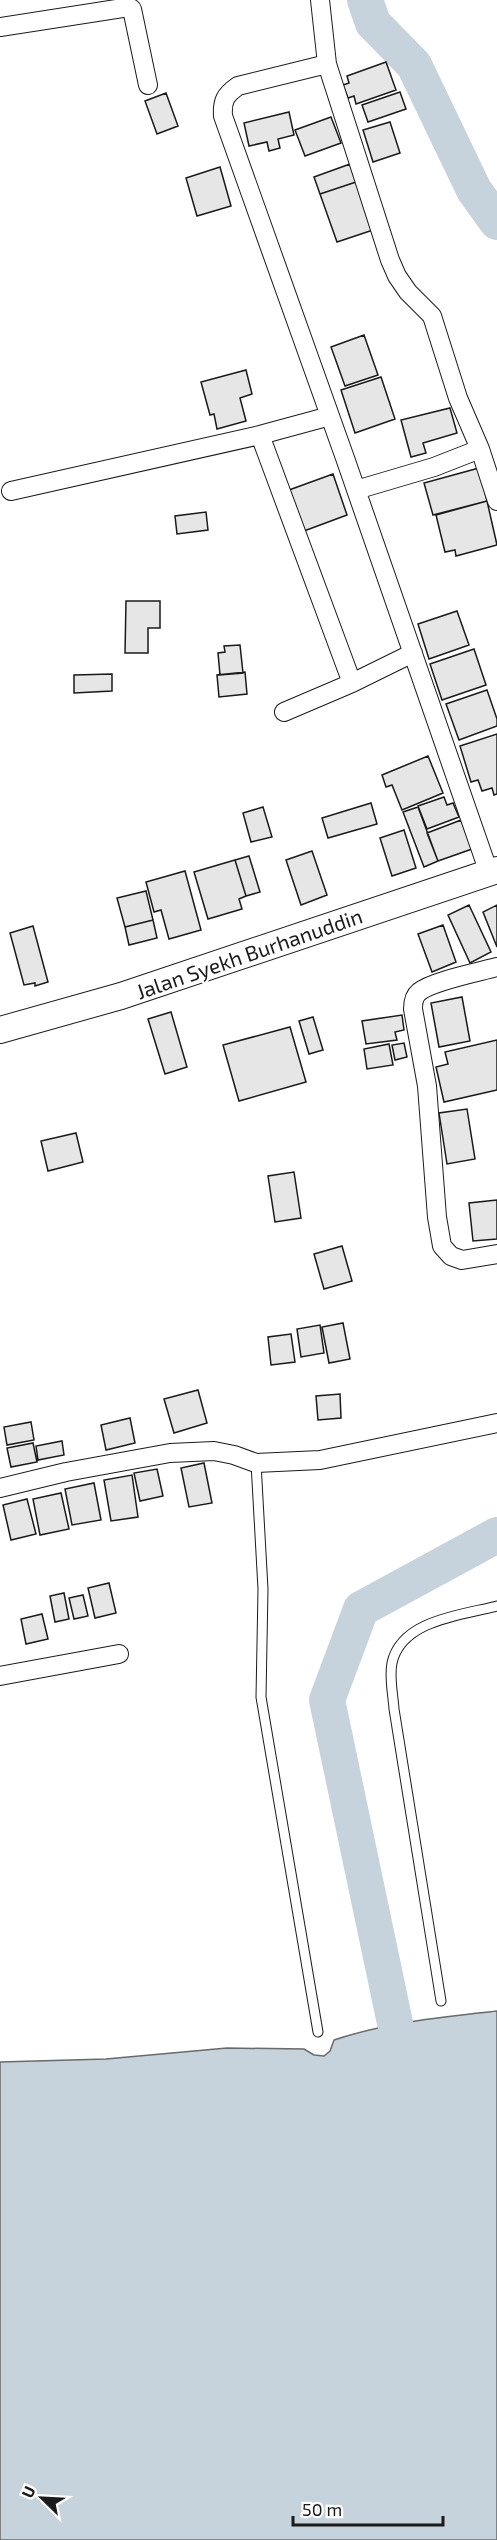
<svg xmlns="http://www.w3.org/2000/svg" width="497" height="2540" font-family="'Exo 2',sans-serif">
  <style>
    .water { fill: #c6d2dc; stroke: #6a6a6a; stroke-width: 1.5 }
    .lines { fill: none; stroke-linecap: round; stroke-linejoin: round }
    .river { stroke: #c6d2dc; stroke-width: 36 }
    .building { fill: #e6e6e6; stroke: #1a1a1a; stroke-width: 1.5 }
    .lane-casing { stroke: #1a1a1a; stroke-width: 11 }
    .street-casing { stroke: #1a1a1a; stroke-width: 20 }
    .secondary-casing { stroke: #1a1a1a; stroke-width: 28 }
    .lane { stroke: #fff; stroke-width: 9 }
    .street { stroke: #fff; stroke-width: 18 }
    .secondary { stroke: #fff; stroke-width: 26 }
    .labels { text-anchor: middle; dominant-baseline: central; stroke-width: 4.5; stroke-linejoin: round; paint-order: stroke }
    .street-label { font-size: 21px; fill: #1a1a1a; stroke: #fff }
  </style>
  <rect width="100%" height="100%" fill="#fff"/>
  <path class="water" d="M 497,2011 L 497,2540 L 0,2540 L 0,2062 L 106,2059 L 227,2048 L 304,2049 L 314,2055 L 324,2056 L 330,2051 L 334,2040 C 388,2022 441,2017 497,2011 Z"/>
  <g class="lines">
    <path class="river" d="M 365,0 L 373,23 L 414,65 L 474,190 L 497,222
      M 395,2023 L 327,1700 L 361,1609 L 497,1535"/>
  </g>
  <path class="building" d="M 386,62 L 396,90 L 356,104 L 354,96 L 348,98 L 343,85 L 349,83 L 347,76 Z
    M 400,92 L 406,109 L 368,122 L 362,105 Z
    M 166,93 L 178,126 L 157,134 L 145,101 Z
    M 289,112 L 294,135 L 278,139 L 280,148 L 269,151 L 267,142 L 249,146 L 244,123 Z
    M 331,117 L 341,143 L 305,156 L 295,130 Z
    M 390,122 L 400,153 L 373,162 L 363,130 Z
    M 350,164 L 356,182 L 320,194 L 314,177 Z
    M 220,167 L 231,206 L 197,216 L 186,178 Z
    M 356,182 L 373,230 L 337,242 L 320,194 Z
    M 364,335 L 378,375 L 345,386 L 331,347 Z
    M 246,370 L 252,394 L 240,398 L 246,421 L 217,429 L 214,414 L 210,415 L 201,382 Z
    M 381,377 L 395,419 L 355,433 L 341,390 Z
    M 450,408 L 457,433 L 423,443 L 426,453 L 411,457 L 401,420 Z
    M 479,468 L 487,501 L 433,515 L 424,483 Z
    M 333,474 L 347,515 L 304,531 L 289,490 Z
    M 487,501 L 497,545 L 456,556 L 455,550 L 445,552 L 436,515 Z
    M 206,512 L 208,530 L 177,534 L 175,516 Z
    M 126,601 L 160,601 L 160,628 L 148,628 L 148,653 L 125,653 Z
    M 457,611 L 469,645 L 429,659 L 418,624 Z
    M 240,645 L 243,673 L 220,675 L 218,653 L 225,652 L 224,646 Z
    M 474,649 L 486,685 L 442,700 L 430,664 Z
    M 245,672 L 247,694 L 219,697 L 217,675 Z
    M 112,674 L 112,691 L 74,693 L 74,675 Z
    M 487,690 L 497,719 L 497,726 L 459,740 L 446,704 Z
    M 497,734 L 497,794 L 494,795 L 492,788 L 482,791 L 478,780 L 471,782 L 460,746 Z
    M 428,756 L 443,793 L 402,810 L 392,785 L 386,787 L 382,775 Z
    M 444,797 L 447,805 L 453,803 L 459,817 L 427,829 L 418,806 Z
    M 371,803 L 377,824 L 328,838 L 322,818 Z
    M 263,807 L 272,837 L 251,842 L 243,813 Z
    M 418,807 L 438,861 L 424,867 L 403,812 Z
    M 461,820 L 472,849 L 438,861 L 427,833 Z
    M 404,830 L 416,868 L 392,876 L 380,838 Z
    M 312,851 L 327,895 L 301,905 L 286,860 Z
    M 249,856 L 260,892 L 246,896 L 235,860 Z
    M 235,860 L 246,896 L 239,899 L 242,909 L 208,919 L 194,872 Z
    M 185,871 L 201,930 L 169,939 L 161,910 L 154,912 L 146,882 Z
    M 146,891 L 153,920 L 125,927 L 117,898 Z
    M 469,905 L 491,952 L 470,963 L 448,915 Z
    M 497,905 L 497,947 L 483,912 Z
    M 153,920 L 157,938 L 129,945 L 125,927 Z
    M 443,925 L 456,962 L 432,972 L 418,934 Z
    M 33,926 L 48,982 L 35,986 L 35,983 L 24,985 L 10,933 Z
    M 462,997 L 470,1041 L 439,1047 L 431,1003 Z
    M 171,1012 L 187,1067 L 165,1074 L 148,1019 Z
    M 402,1015 L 404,1030 L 395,1032 L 397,1040 L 366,1044 L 362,1021 Z
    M 313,1017 L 323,1050 L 309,1054 L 299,1021 Z
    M 290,1027 L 306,1082 L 239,1101 L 223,1045 Z
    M 497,1040 L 497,1090 L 444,1102 L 436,1067 L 448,1064 L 445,1052 Z
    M 404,1043 L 407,1057 L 395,1060 L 392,1045 Z
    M 389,1044 L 393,1065 L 367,1069 L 364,1049 Z
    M 467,1109 L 475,1159 L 447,1164 L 439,1113 Z
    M 76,1133 L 83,1162 L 48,1171 L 41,1141 Z
    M 294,1172 L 301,1218 L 275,1222 L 268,1176 Z
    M 497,1200 L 497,1239 L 473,1241 L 469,1203 Z
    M 342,1246 L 352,1281 L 324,1289 L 314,1254 Z
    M 343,1323 L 350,1359 L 329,1363 L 322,1327 Z
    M 320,1325 L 324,1353 L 301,1357 L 297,1329 Z
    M 291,1334 L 295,1362 L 271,1365 L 268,1337 Z
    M 198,1390 L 207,1423 L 174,1433 L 164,1399 Z
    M 340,1394 L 341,1418 L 318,1420 L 316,1396 Z
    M 130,1418 L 135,1443 L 106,1450 L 101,1425 Z
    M 31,1422 L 34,1440 L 7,1445 L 4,1427 Z
    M 62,1441 L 64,1455 L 38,1460 L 36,1446 Z
    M 33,1443 L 37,1462 L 11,1467 L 7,1448 Z
    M 204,1463 L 212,1503 L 189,1507 L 181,1468 Z
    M 157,1469 L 163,1496 L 140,1501 L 134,1473 Z
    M 132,1475 L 138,1517 L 111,1521 L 104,1480 Z
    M 94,1483 L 101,1520 L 72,1525 L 65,1489 Z
    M 61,1493 L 69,1529 L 40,1535 L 33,1499 Z
    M 27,1499 L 36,1534 L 11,1540 L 3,1505 Z
    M 109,1583 L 116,1613 L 95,1618 L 88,1588 Z
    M 64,1593 L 69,1619 L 55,1622 L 50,1596 Z
    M 83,1595 L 88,1616 L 74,1619 L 69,1598 Z
    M 42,1614 L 48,1639 L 26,1644 L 21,1619 Z"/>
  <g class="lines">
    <defs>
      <path id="lane" d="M 256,1463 L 263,1589 L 261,1697 L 318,2032
        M 441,2001 L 394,1709 C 393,1694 389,1677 392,1663 C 401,1620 462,1615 497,1606"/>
      <path id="street" d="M 320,0 L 327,64 L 390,260 L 397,276 L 408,292 L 432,316 L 458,398 L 480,449 L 497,501
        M 0,27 L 129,7 L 132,9 L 148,85
        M 327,64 L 238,86 C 225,95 222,101 223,116 L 345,458 L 489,873
        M 260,435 L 352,683
        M 356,490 L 434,467 L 480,449
        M 11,491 L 260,435 L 330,416
        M 284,712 L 352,683 L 413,653
        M 497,967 C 479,972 432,981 419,992 C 414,996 413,1003 413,1009 L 427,1086 L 437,1217 L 442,1246 L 451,1256 L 462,1260 L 497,1254
        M 0,1488 L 66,1472 L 170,1453 L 214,1451 L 234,1455 L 256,1463 L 320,1460 L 497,1423
        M 0,1676 L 119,1654"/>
      <path id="secondary" d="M 0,1030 L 121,996 L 497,870"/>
    </defs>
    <use href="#lane" class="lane-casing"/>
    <use href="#street" class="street-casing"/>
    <use href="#secondary" class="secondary-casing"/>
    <use href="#lane" class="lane"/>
    <use href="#street" class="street"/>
    <use href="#secondary" class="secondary"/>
  </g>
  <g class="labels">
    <g class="street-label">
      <text transform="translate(249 953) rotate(-19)">Jalan Syekh Burhanuddin</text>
    </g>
  </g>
  <g transform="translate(42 2498) rotate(294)" stroke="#ffffff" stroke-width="4.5" paint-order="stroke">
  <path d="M0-4.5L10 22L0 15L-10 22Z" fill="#1a1a1a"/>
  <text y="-9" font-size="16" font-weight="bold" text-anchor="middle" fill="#1a1a1a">U</text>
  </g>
  <path d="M293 2516v9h150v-9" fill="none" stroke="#1a1a1a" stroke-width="3"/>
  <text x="302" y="2516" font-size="18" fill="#1a1a1a" stroke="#ffffff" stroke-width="4.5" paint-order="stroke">50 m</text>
</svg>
